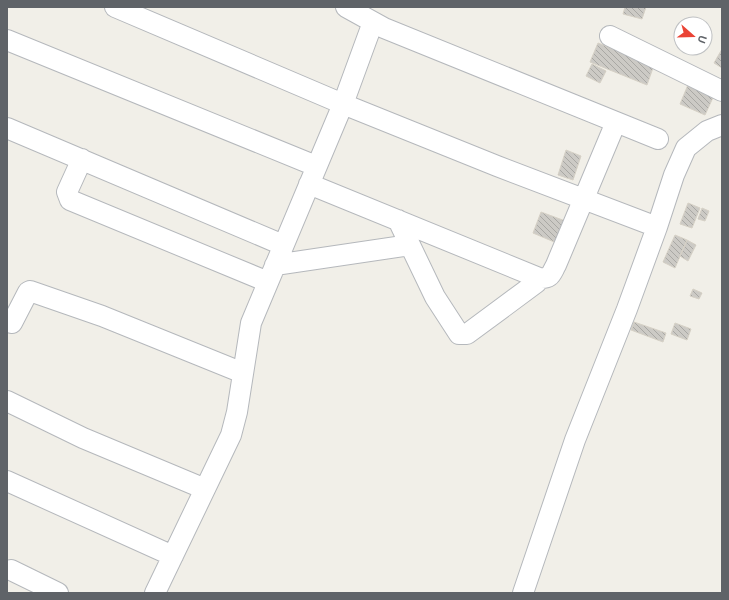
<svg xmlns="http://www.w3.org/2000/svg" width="729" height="600" font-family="Ubuntu,sans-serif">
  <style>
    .building { fill: url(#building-back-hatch); stroke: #d6d1c6 }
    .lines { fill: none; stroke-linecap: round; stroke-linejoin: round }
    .minor-casing { stroke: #b5b8bc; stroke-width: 22 }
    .minor { stroke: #fff; stroke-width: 20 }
  </style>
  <defs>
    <pattern id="building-back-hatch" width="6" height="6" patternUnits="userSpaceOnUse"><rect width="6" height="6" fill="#cccac5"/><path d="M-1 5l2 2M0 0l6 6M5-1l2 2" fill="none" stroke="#a9a8a4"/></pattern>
  </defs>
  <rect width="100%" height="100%" fill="#f1efe8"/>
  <path class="building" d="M 625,7 L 646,7 L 642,19 L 623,14 Z
    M 598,43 L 654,65 L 647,85 L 590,62 Z
    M 722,49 L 722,68 L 714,63 Z
    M 592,64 L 606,71 L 600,83 L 586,76 Z
    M 690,80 L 716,91 L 705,115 L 680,104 Z
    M 566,150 L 581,156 L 573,180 L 558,175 Z
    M 688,203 L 700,208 L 692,228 L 680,224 Z
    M 702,208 L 709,211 L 705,221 L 698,219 Z
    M 541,212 L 568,222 L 559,244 L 533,233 Z
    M 675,235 L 687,240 L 675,268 L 663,262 Z
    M 687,240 L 696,245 L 688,261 L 680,256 Z
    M 693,289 L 702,293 L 699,299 L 690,296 Z
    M 634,322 L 666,333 L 663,342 L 631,330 Z
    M 675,323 L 691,329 L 687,340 L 671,334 Z"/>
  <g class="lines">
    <defs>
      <path id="minor" d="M 115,7 L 343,104 L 373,22
        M 346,7 L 384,28 L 658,139
        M 610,36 L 722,91
        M 7,40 L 316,166
        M 7,128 L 283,245
        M 82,159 L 67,192 L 70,200 L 268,282
        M 309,184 L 539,278 C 551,279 551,274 556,265 L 616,122
        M 398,220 L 435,297 L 459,334 L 467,334 L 536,283 L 539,278
        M 275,265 L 410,245
        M 7,322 L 12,323 L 28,292 L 30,291 L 102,316 L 243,373
        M 7,401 L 83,438 L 205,489
        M 7,481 L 173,556
        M 11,570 L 58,593
        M 155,593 L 231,435 L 237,412 L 251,323 L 343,104 L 497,166 L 657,227
        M 523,593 L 575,440 L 627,309 L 657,227 L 674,175 L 686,148 L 707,131 L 722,125"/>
    </defs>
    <use href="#minor" class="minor-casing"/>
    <use href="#minor" class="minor"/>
  </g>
  <rect width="729" height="600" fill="none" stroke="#5f6368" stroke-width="16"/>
  <g transform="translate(693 36) rotate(110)"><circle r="19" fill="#ffffff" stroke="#bfc1c3"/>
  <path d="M0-3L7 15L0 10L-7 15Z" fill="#ea4335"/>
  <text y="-6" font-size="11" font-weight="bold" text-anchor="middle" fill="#5f6368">U</text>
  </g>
</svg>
